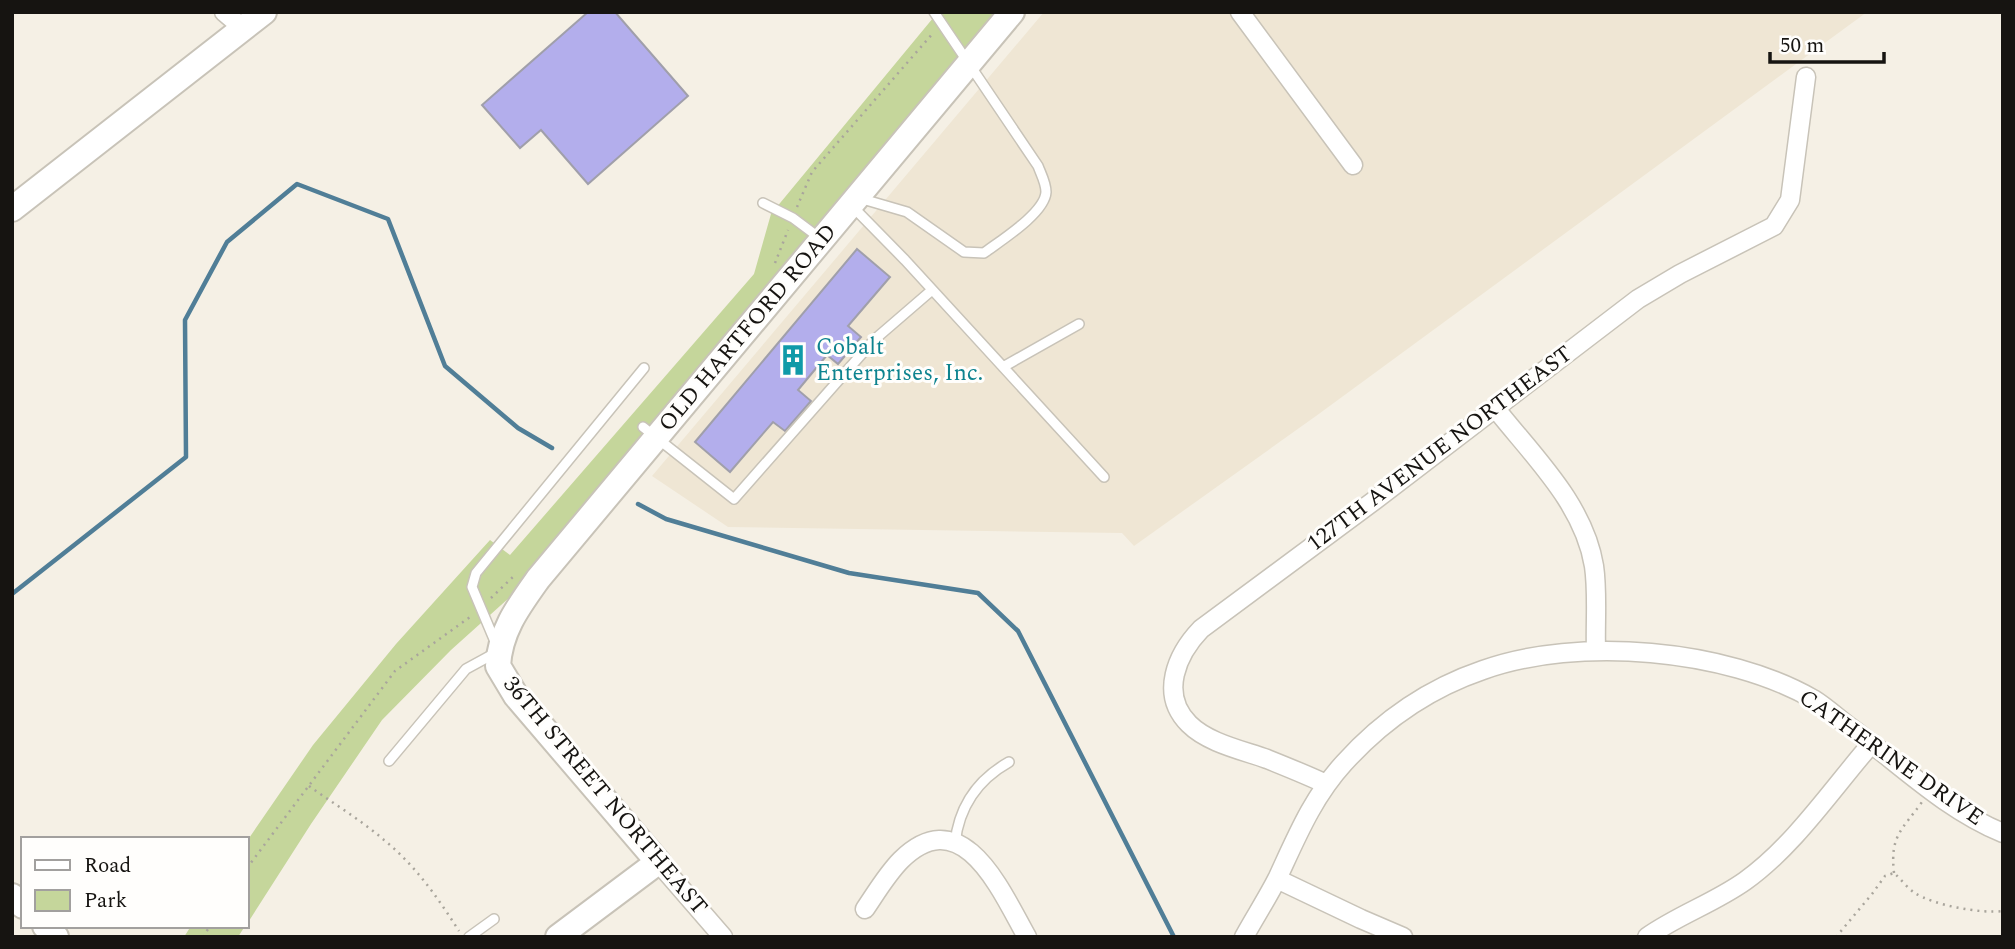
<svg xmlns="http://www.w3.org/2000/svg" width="2015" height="949" font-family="Spectral,serif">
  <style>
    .built { fill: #efe6d4 }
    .green { fill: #c5d69b }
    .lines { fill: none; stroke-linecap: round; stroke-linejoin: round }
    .stream { stroke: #507e97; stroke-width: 4.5 }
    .building { fill: #b3aeec; stroke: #a09faa; stroke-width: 2 }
    .lane-casing { stroke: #c8c3b8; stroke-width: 12 }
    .street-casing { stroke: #c8c3b8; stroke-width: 21 }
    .secondary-casing { stroke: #c8c3b8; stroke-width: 28 }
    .path { stroke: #a9a59c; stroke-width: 2.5; stroke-dasharray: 2 5; stroke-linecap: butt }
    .lane { stroke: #fff; stroke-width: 9 }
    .street { stroke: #fff; stroke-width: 18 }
    .secondary { stroke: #fff; stroke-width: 24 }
    .labels { text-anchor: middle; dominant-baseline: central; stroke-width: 6; stroke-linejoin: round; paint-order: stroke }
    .street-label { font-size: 23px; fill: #161411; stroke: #fffefc }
    .culture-label { font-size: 23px; fill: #0d838f; stroke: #fffefc; text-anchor: start }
  </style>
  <rect width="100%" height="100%" fill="#f5f0e5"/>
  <path class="built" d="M 1044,12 L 1867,12 L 1316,416 L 1134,546 L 1122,533 L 728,527 L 652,476 Z"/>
  <path class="green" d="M 938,12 L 1003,12 L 511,596 L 451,650 L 382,720 L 311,824 L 247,924 L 247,841 L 313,745 L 396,644 L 490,540 L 510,555 L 754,274 L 771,214 Z
    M 191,926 L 245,926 L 238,937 L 184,937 Z"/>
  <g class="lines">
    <path class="stream" d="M 638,504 L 666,519 L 849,573 L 978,593 L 1018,631 L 1174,937
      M 12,594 L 186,457 L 185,320 L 227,242 L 297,184 L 388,219 L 445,366 L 518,428 L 552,448"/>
  </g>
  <path class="building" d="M 588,12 L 615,12 L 688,96 L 588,184 L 541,130 L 520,148 L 482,105 Z
    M 857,249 L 890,277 L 848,326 L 861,337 L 838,364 L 827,355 L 798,390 L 811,401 L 785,431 L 773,422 L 730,472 L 695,442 Z"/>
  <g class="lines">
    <defs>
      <path id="lane" d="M 859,198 L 907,212 L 964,252 L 984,253 C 1000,241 1045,213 1046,192 C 1046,183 1041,174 1038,166 L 934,12
        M 763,203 L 793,218 L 821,239
        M 852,206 L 905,260 L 1104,477
        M 1003,367 L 1079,324
        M 643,427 L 734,499 L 874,340 L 932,290
        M 389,761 L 466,669 L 499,651 L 472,587 L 476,573 L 644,368
        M 955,843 C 959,807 977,780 1009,762
        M 469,937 L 494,919"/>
      <path id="street" d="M 224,12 L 244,29
        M 1240,12 L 1353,165
        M 1496,409 C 1533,456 1584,504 1594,566 C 1598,593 1595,623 1596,651
        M 1326,784 C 1307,775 1287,767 1267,759 C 1242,750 1208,743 1189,724 C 1159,694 1177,654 1201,629 L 1375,500 L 1638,299 L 1680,274 L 1774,226 L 1790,200 L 1806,77
        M 658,862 L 723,937
        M 1277,879 L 1361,919 L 1403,937
        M 865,909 C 876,893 887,874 901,860 C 963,799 1002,893 1027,937
        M 1244,937 C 1255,917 1268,897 1278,877 C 1297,836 1313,797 1344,763 C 1382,721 1430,688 1483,670 C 1578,636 1726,649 1813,699 C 1826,707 1839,719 1851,728 C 1901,765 1945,809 2003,833
        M 1647,937 C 1678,915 1714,903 1745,881 C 1794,846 1832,789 1872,743"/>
      <path id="secondary" d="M 12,209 L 264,12
        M 12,896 L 23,906
        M 45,926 L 56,937
        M 558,937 L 658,862 L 516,696 L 498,666 C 500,631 518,607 538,579 L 1012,12"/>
    </defs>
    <use href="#lane" class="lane-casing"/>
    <use href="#street" class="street-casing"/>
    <use href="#secondary" class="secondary-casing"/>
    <path class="path" d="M 797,207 L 812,172 L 934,32
      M 775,263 L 788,230
      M 491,598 L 516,574
      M 309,786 C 334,804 361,820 384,840 C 415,865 438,898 459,931
      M 247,868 L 395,671 L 470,617
      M 1894,873 C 1890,836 1901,831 1922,802
      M 203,937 L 210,926
      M 1836,937 L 1872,894 L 1885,876 L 1894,873 C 1901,879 1907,888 1915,893 C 1933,905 1981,914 2003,911"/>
    <use href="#lane" class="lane"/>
    <use href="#street" class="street"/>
    <use href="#secondary" class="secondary"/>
  </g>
  <defs>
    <symbol id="building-bare" viewBox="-9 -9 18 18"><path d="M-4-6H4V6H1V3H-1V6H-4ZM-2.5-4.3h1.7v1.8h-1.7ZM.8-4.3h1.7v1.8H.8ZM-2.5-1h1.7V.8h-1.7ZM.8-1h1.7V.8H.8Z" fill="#0f9aa8" stroke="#fffefc" stroke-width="2.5" paint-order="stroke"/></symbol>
  </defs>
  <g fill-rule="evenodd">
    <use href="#building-bare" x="771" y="338" width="44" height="44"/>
  </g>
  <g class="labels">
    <g class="street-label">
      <text transform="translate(748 328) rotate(-50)">OLD HARTFORD ROAD</text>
      <text transform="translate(1440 449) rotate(-37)">127TH AVENUE NORTHEAST</text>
      <text transform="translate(1891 758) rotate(35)">CATHERINE DRIVE</text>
      <text transform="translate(605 796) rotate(50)">36TH STREET NORTHEAST</text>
    </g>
    <g class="culture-label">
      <text x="816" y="347">Cobalt<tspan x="816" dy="26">Enterprises, Inc.</tspan></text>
    </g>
  </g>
  <rect width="2015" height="949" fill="none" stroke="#161411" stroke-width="28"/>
  <rect x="21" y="837" width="228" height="91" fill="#fffefc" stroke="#a2a09e" stroke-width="2"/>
  <rect x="35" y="860" width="35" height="10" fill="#ffffff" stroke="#a2a09e" stroke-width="2"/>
  <text x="84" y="872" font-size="21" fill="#161411">Road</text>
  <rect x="35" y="890" width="35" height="21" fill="#c5d69b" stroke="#a2a09e" stroke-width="2"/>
  <text x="84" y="907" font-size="21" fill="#161411">Park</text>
  <path d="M1770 52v10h114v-10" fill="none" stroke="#161411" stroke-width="3.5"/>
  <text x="1780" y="52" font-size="21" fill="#161411" stroke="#fffefc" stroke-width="5" paint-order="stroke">50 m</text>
</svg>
